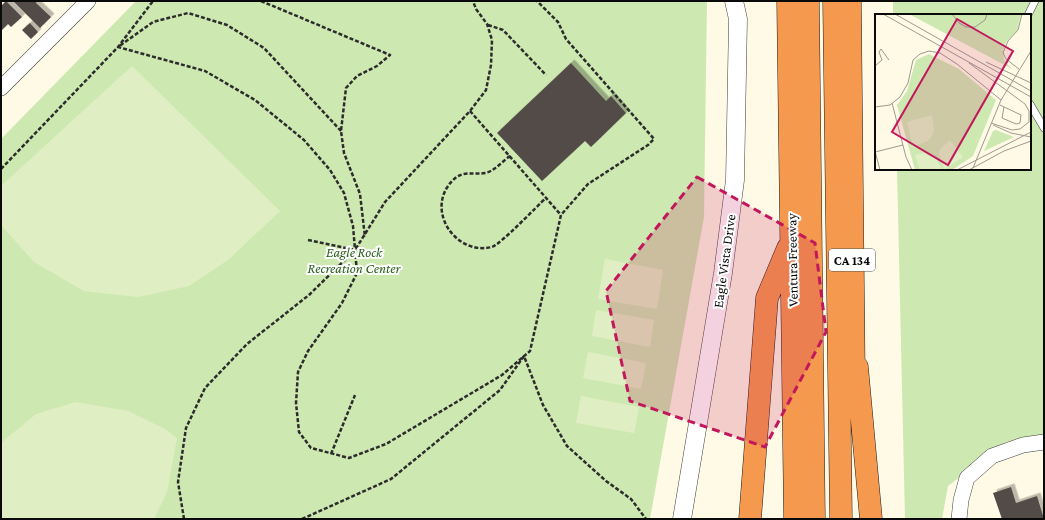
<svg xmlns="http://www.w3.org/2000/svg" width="1045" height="520" font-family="'Crimson Pro',serif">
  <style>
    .green { fill: #cee8b1 }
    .pitch { fill: #e0efc3 }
    .building { fill: #524b46; filter: url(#shadow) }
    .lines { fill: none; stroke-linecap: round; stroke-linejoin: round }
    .service-casing { stroke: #3d3d3d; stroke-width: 8 }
    .minor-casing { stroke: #3d3d3d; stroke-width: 16 }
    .tertiary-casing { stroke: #3d3d3d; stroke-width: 19 }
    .motorway-casing { stroke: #1b1b1b; stroke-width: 23 }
    .path { stroke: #2c2c2c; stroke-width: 2.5; stroke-dasharray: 4 2; stroke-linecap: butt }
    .service { stroke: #fff; stroke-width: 7 }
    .minor { stroke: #fff; stroke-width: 15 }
    .tertiary { stroke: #fff; stroke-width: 18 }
    .motorway { stroke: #f5994e; stroke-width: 22 }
    .marked { fill: #c2185b; fill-opacity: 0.2; stroke: #c2185b; stroke-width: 3; stroke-dasharray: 8 5; stroke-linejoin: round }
    .labels { text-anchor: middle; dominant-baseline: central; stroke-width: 4; stroke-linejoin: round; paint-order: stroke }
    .shield { fill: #fff; stroke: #545454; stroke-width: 1 }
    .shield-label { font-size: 13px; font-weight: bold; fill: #0a0a0a }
    .park-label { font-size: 14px; font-style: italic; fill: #2a601b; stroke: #fff }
    .street-label { font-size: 14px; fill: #0a0a0a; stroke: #fff }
    .inset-road { fill: none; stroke: #9d9a8e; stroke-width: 1 }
    .view { fill: #c2185b; fill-opacity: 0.15; stroke: #c2185b; stroke-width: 2 }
    .inset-edge { fill: none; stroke: #0a0a0a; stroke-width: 2 }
  </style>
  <defs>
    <filter id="shadow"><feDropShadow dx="3.5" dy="-3.5" stdDeviation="0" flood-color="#0004"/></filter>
  </defs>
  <rect width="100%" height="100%" fill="#fffae6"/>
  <path class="green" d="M 136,1 L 707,1 L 704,217 L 650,519 L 1,519 L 1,139 Z
    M 893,1 L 1044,1 L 1044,437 L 1006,442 L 948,486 L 942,519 L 905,519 L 897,169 L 1030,169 L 1030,15 L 893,15 Z"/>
  <path class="pitch" d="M 132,66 L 280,211 L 228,260 L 189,286 L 138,297 L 84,291 L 34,262 L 1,225 L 1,186 Z
    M 605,259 L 663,270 L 657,309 L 598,299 Z
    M 596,310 L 654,320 L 650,347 L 592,336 Z
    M 588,352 L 646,363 L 641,389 L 583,378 Z
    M 581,396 L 639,407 L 634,433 L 576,423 Z
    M 76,402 L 128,411 L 165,429 L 177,438 L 167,492 L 154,519 L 1,519 L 1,443 L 36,414 Z"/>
  <path class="building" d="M 6,1 L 22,17 L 11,27 L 8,24 L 1,31 L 1,6 Z
    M 13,1 L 37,1 L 36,3 L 51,17 L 40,28 Z
    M 30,23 L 38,32 L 31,39 L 22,30 Z
    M 571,63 L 606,101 L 611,96 L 626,113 L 591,147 L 585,141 L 542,181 L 497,133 Z
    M 1011,487 L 1016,503 L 1037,496 L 1044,519 L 1002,519 L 993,493 Z"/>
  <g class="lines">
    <defs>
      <path id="service" d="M 1028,15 L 1035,1
        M 1030,104 L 1044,128"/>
      <path id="minor" d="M 1,88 L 88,1
        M 959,519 L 961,500 L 967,478 L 992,456 L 1023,445 L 1044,442"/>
      <path id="tertiary" d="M 682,519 L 723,273 L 735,180 L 738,19 L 734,1"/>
      <path id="motorway" d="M 788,1 L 795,519
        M 808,1 L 814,519
        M 834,1 L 841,519
        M 850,1 L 854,382
        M 857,367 L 871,519
        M 750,519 L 767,298 L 788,248"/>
    </defs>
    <use href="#service" class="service-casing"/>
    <use href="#minor" class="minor-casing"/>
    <use href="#tertiary" class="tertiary-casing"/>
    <use href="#motorway" class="motorway-casing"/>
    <path class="path" d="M 261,1 L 390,55 L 377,66 L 357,76 L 346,88 L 341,131 L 344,153 L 360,194 L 365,237
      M 488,25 L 503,30 L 546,75
      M 470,111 L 561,215
      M 341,131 L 264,48 L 227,25 L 188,13 L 153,22 L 118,47 L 205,71 L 255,100 L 304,140 L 330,170 L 344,193 L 353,226 L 357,273 L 342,303 L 308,351 L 298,372 L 296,403 L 299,432 L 311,448 L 349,458 L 386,444 L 502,375 L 530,351 L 561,215 L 588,184 L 648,145 L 654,139 L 566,39 L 558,22 L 537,1
      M 510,156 C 503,161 493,172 485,173 C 473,175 463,170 453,180 C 424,209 455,256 492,247 C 501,244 537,206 546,198
      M 1,169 L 118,47 L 153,1
      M 308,240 L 355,250
      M 331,454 L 355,395
      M 184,519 L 178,482 L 186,428 L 205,388 L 247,344 L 309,295 L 355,250 L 385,202 L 470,111 L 486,90 L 491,65 L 492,40 L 487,24 L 476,9 L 473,1
      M 302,519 L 391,479 L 500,390 L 524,356 L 543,405 L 567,446 L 606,481 L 631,499 L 646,519"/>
    <use href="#service" class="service"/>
    <use href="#minor" class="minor"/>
    <use href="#tertiary" class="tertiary"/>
    <use href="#motorway" class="motorway"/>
  </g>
  <path class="marked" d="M 697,177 L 815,243 L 826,332 L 765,447 L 630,401 L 606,291 Z"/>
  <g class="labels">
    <rect class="shield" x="829" y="249" width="46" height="22" rx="3"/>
    <g class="shield-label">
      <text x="852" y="260">CA 134</text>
    </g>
    <g class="park-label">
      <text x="354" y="252">Eagle Rock<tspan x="354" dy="16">Recreation Center</tspan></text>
    </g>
    <g class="street-label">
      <text transform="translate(792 260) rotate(-91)">Ventura Freeway</text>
      <text transform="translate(724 261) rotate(-82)">Eagle Vista Drive</text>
    </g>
  </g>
  <g transform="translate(875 14)">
    <rect width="156" height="156" fill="#fffae6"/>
    <path d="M 34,0 L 146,0 L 142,17 L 131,28 L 128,37 L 129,46 L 137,55 ZM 54,40 L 84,55 L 121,86 L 98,142 L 77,156 L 40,156 L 22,91 L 32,77 L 41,46 ZM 121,116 L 139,123 L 109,137 L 118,117 Z" fill="#cee8b1"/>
    <path d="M 57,101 L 59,116 L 57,122 L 53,127 L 38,133 L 32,108 ZM 75,126 L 88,143 L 69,156 L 64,140 L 65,135 ZM 48,139 L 61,144 L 67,156 L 45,156 L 40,141 Z" fill="#e0efc3"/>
    <path class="inset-road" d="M 8,0 L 156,83M 20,0 L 156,77M 77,0 L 84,9 L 91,13 L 100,13 L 110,6 L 112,0M 111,48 L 156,69M 94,49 L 150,90 L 154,97 L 154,108 L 145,115 L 137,116 L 116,109M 0,52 L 7,46 L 4,38 L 6,35 L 14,46M 144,55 L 131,45 L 128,39 L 133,27 L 143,16 L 147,0M 17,89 L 31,143 L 37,156M 125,91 L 146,101 L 145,109 L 141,110 L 127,104 L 129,93M 0,93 L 15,91 L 25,83 L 33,69 L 38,46 L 45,40 L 54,37 L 65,39 L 82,50 L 126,86M 118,111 L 136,119 L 156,123M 0,137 L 5,156M 0,138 L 28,131M 98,154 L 126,86 L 156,37M 82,156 L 156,118M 94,156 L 129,137 L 156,127"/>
    <path class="view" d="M 82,5 L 138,37 L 73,151 L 17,118 Z"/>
    <rect width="156" height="156" class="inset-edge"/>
  </g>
  <rect width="1045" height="520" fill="none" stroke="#0a0a0a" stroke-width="4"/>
</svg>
